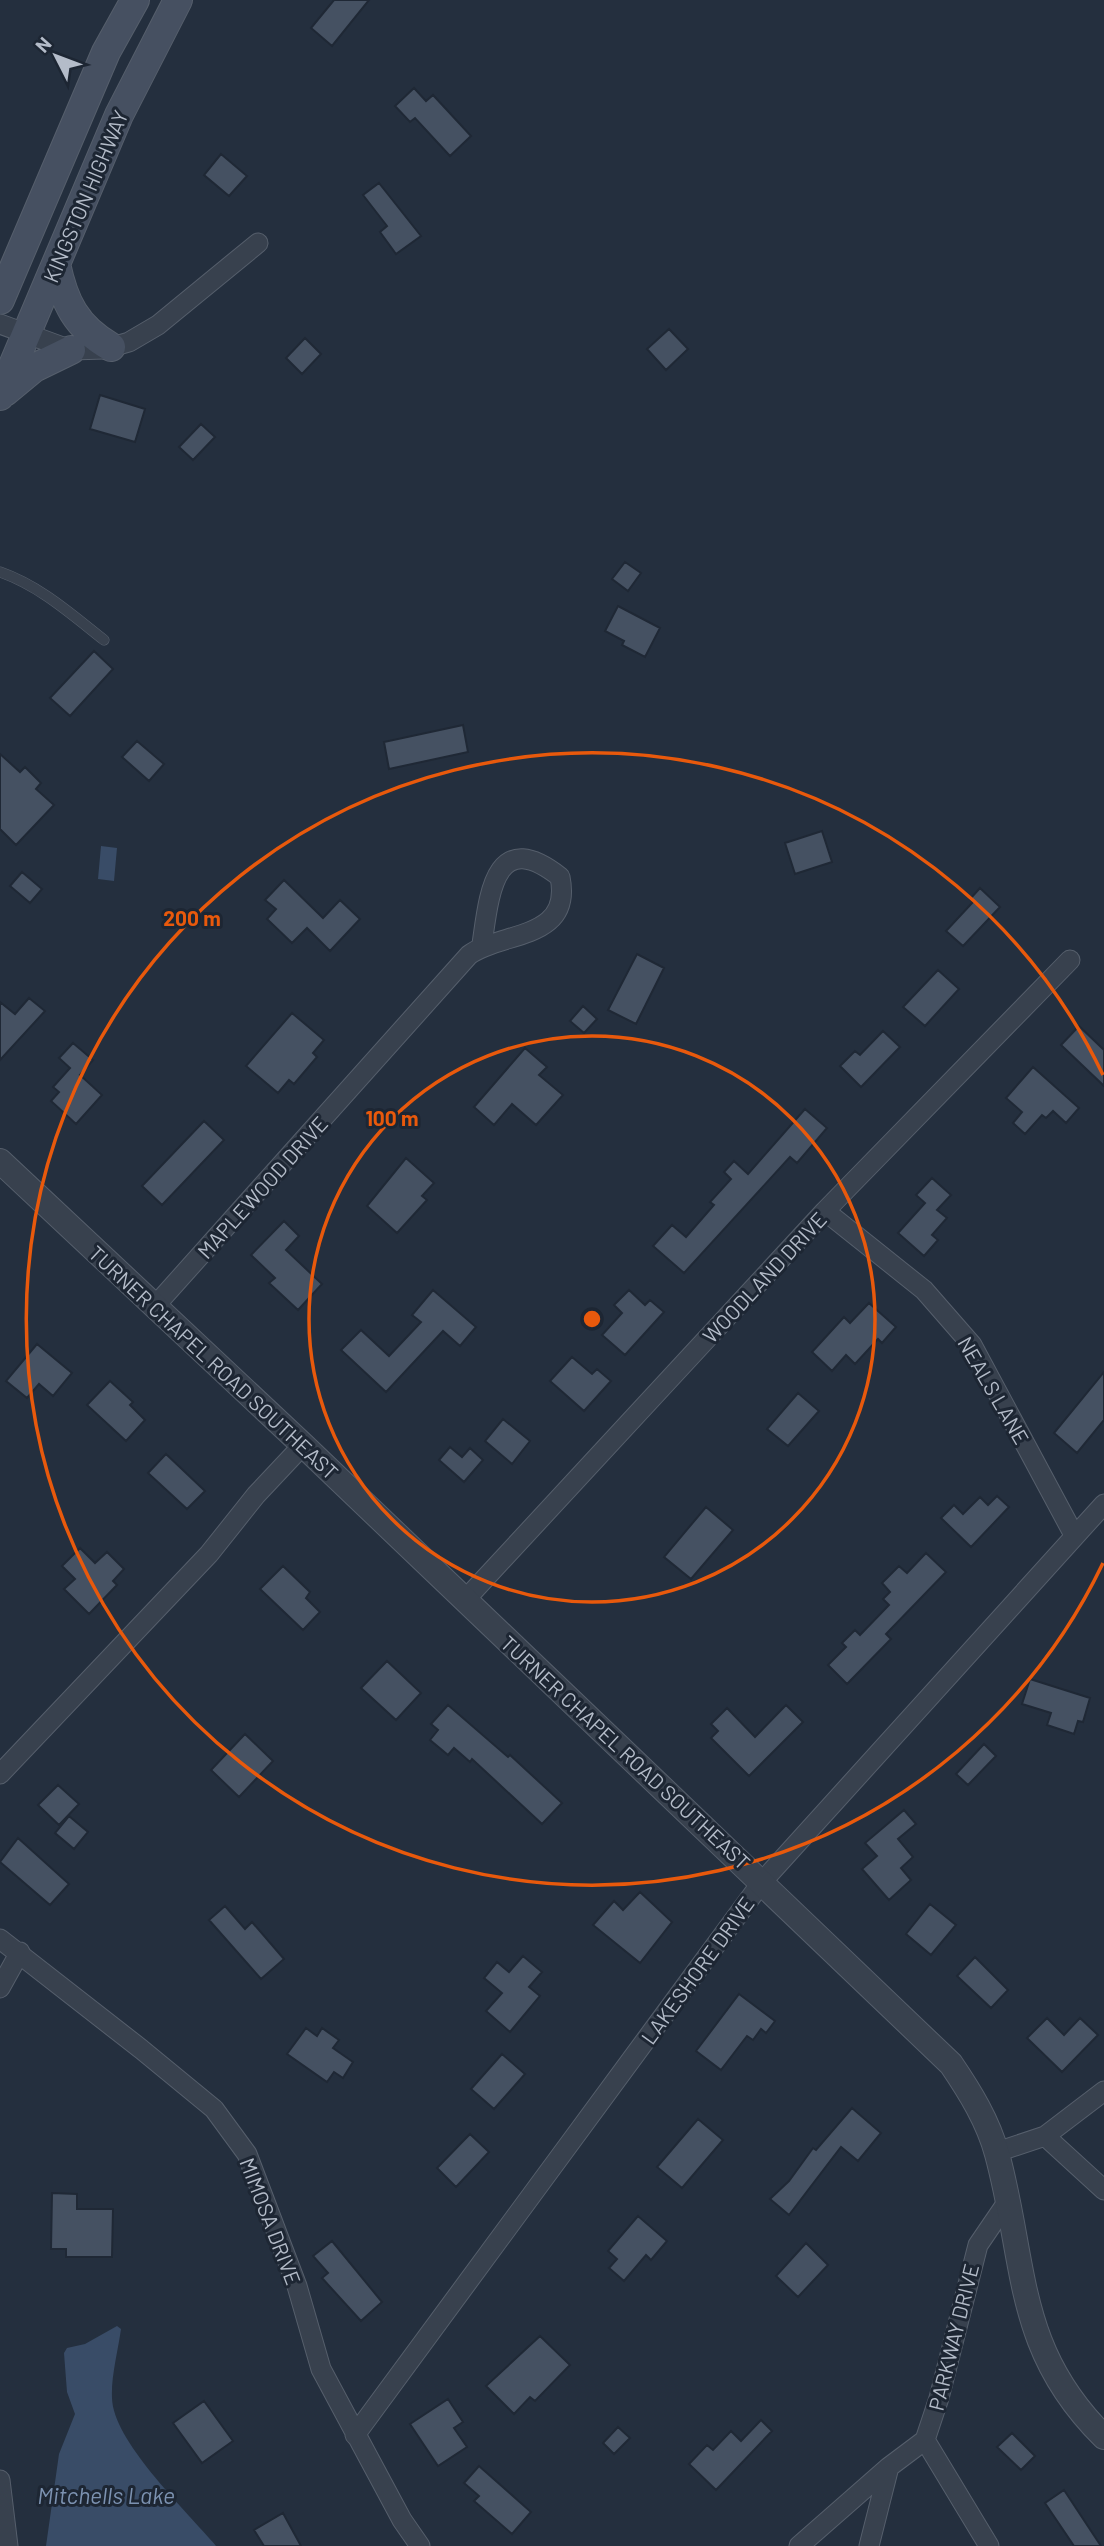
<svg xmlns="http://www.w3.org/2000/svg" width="1104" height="2546" font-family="Barlow,sans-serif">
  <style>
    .water { fill: #394c67 }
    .building { fill: #455162; stroke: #1f2835; stroke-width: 2 }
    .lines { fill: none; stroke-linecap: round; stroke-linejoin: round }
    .service-casing { stroke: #565f6c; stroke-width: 11 }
    .minor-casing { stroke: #565f6c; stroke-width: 21 }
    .tertiary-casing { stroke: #565f6c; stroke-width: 26 }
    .secondary-casing { stroke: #565f6c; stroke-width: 30 }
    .service { stroke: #38414e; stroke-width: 10 }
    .minor { stroke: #38414e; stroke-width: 19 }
    .tertiary { stroke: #38414e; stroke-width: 24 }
    .secondary { stroke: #465061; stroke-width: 28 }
    .ring { fill: none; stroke: #e8590c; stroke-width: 3.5 }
    .labels { text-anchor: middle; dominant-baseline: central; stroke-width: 6; stroke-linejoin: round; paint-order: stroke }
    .street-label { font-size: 21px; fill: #b4bcc9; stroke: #1d2633 }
    .water-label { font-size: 23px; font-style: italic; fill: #7c92b1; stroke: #1d2633 }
    .centre { fill: #e8590c; stroke: #1d2633; stroke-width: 3.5 }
    .ring-label { font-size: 21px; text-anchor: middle; font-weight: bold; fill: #e8590c; stroke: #1d2633; stroke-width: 6; stroke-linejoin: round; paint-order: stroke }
  </style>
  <rect width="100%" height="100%" fill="#242f3e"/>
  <path class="water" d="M 101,846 L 117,848 L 114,881 L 98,879 Z
    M 117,2326 L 121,2329 C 118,2351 111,2376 112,2398 C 113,2442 188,2512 216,2546 L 46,2546 L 59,2454 L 75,2414 L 67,2392 L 64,2353 L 67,2348 L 85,2344 Z"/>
  <path class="building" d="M 334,0 L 369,0 L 332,46 L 311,28 Z
    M 414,88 L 426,101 L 433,95 L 471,136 L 450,156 L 415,118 L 410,122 L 395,106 Z
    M 221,154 L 247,176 L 229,196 L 204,175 Z
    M 379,183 L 421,236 L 396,254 L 380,232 L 387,226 L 363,195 Z
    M 669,329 L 688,349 L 666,370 L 647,349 Z
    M 305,338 L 321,354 L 302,374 L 286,358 Z
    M 100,395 L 145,409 L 135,442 L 90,429 Z
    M 201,424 L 215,437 L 193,460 L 179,447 Z
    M 625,562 L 641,573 L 628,591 L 612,579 Z
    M 618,606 L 660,628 L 645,657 L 622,645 L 624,641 L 605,631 Z
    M 94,651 L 113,669 L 70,716 L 50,698 Z
    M 463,725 L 468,752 L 389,769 L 384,742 Z
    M 137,741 L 164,764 L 149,781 L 122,757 Z
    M 0,754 L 20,772 L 25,767 L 41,783 L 36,789 L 54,805 L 16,845 L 0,829 Z
    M 822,831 L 832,862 L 795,874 L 785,843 Z
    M 22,872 L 42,889 L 30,903 L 10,886 Z
    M 284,880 L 323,918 L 340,900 L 360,919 L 330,951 L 307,928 L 292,943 L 267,919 L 276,909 L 265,900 Z
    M 980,888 L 1000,907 L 963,946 L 946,931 L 973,902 L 970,899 Z
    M 637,954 L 664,968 L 636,1024 L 608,1010 Z
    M 938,970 L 959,989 L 925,1026 L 903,1007 Z
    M 29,998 L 45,1011 L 0,1060 L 0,1002 L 15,1014 Z
    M 583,1006 L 597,1019 L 584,1033 L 570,1021 Z
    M 292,1013 L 324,1040 L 313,1053 L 317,1057 L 294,1084 L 289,1080 L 278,1093 L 246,1066 Z
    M 1079,1026 L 1104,1050 L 1104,1086 L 1061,1045 Z
    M 883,1031 L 900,1047 L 861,1087 L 840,1066 L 855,1051 L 860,1055 Z
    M 73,1043 L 93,1060 L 80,1075 L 102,1095 L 76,1124 L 51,1101 L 59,1092 L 53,1087 L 70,1068 L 59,1058 Z
    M 525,1048 L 547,1067 L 539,1075 L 563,1095 L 536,1125 L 512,1104 L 494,1125 L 474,1107 Z
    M 1033,1067 L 1079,1108 L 1066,1123 L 1053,1111 L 1046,1118 L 1042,1115 L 1025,1134 L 1013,1123 L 1022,1112 L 1006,1098 Z
    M 805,1109 L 827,1128 L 797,1163 L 790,1157 L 684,1273 L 653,1246 L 672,1225 L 686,1237 L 714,1205 L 710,1202 L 731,1179 L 724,1172 L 734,1161 L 748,1174 Z
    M 204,1121 L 224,1140 L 162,1205 L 142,1186 Z
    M 406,1158 L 434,1183 L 422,1196 L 427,1200 L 397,1233 L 367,1206 Z
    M 932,1178 L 951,1195 L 937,1210 L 947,1218 L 932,1235 L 938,1240 L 924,1256 L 898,1233 L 925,1203 L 916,1195 Z
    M 284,1221 L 299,1236 L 286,1250 L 322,1284 L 298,1310 L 269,1283 L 275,1278 L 251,1255 Z
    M 433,1290 L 476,1327 L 460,1346 L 443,1331 L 386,1392 L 341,1350 L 361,1330 L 389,1356 L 421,1322 L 412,1315 Z
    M 629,1290 L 645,1305 L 650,1300 L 664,1312 L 625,1355 L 602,1335 L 622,1313 L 614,1305 Z
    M 869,1303 L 896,1327 L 882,1343 L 878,1339 L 855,1364 L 846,1355 L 832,1371 L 812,1352 L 844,1317 L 850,1323 Z
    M 37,1344 L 72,1373 L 53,1396 L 39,1384 L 27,1398 L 6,1381 Z
    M 572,1357 L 592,1374 L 597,1369 L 611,1381 L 584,1411 L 550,1381 Z
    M 1104,1372 L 1104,1420 L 1077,1453 L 1054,1433 Z
    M 110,1381 L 133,1402 L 130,1405 L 145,1420 L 126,1441 L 87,1405 Z
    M 798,1393 L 819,1411 L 788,1446 L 767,1429 Z
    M 503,1419 L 530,1441 L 512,1464 L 485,1441 Z
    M 450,1447 L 462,1457 L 470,1448 L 483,1460 L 464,1482 L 439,1460 Z
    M 166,1454 L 205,1491 L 187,1509 L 148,1473 Z
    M 997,1496 L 1009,1507 L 971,1547 L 941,1518 L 954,1505 L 963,1514 L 980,1497 L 988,1505 Z
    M 706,1507 L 733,1530 L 691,1579 L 664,1557 Z
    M 80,1548 L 95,1563 L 107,1552 L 124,1569 L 113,1581 L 117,1585 L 89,1614 L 64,1589 L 75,1579 L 62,1566 Z
    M 926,1553 L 946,1572 L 886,1634 L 891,1639 L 847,1684 L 828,1665 L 846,1647 L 842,1643 L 855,1630 L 860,1635 L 889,1605 L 883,1599 L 890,1592 L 882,1583 L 899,1566 L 907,1573 Z
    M 283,1566 L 310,1592 L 306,1598 L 320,1612 L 303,1630 L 260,1589 Z
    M 387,1661 L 421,1693 L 396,1720 L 361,1688 Z
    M 1030,1679 L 1090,1698 L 1083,1722 L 1078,1721 L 1074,1734 L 1047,1725 L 1051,1713 L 1022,1704 Z
    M 448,1705 L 508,1757 L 510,1755 L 562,1803 L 542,1824 L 472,1759 L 470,1762 L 454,1748 L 448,1755 L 430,1740 L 438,1730 L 431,1724 Z
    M 786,1705 L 803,1722 L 749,1776 L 711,1738 L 718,1731 L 711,1724 L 727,1708 L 755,1737 Z
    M 245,1734 L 273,1761 L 239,1797 L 211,1770 Z
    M 984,1744 L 996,1756 L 968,1785 L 956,1774 Z
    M 58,1785 L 79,1804 L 59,1825 L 38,1805 Z
    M 904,1810 L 916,1824 L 898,1839 L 913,1857 L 901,1868 L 911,1880 L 889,1900 L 862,1869 L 877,1856 L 865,1843 Z
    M 69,1816 L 88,1832 L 74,1849 L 55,1833 Z
    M 18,1838 L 69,1884 L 50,1905 L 0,1862 Z
    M 640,1892 L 672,1922 L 640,1963 L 593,1925 L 614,1901 L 623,1910 Z
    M 930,1904 L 956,1925 L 931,1955 L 906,1934 Z
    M 225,1906 L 245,1929 L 252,1922 L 284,1959 L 261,1979 L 209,1920 Z
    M 523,1956 L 542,1972 L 529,1987 L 540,1996 L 510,2032 L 486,2011 L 502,1993 L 484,1978 L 497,1962 L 509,1972 Z
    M 975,1957 L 1008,1990 L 991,2008 L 957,1976 Z
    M 739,1994 L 775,2021 L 766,2033 L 761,2029 L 753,2040 L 747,2036 L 721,2070 L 696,2051 Z
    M 1047,2018 L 1064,2035 L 1080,2018 L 1098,2035 L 1062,2072 L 1027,2038 Z
    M 306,2028 L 317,2036 L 322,2028 L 339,2040 L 333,2048 L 353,2062 L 343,2078 L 334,2072 L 327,2082 L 287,2054 Z
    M 502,2054 L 525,2074 L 494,2109 L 471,2089 Z
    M 852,2108 L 881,2133 L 858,2161 L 841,2147 L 789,2215 L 770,2199 L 789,2181 L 813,2148 L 816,2150 Z
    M 698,2119 L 723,2140 L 682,2188 L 657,2167 Z
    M 470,2134 L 489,2152 L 456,2187 L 437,2168 Z
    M 52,2193 L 77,2194 L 77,2209 L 113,2209 L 112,2257 L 66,2257 L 66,2249 L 51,2249 Z
    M 638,2216 L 667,2241 L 651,2260 L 646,2255 L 624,2281 L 609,2268 L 617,2259 L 608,2251 Z
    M 332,2241 L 382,2302 L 361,2321 L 322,2278 L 328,2273 L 313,2256 Z
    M 806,2243 L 828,2265 L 798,2297 L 776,2276 Z
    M 540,2336 L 570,2365 L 535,2401 L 530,2397 L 514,2414 L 486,2386 Z
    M 448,2399 L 463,2422 L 454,2428 L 467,2447 L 438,2466 L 410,2424 Z
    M 204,2401 L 233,2441 L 202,2463 L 173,2423 Z
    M 761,2420 L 772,2431 L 716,2490 L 689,2464 L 707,2445 L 713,2450 L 731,2431 L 741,2441 Z
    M 618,2427 L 630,2438 L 614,2454 L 603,2443 Z
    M 1012,2433 L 1035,2456 L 1021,2470 L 997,2447 Z
    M 479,2466 L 531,2512 L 512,2534 L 474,2501 L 479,2496 L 464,2483 Z
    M 1064,2490 L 1101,2546 L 1074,2546 L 1045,2503 Z
    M 283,2513 L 301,2546 L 264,2546 L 254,2530 Z"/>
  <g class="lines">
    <defs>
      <path id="service" d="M 0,572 C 40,586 71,614 104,640"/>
      <path id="minor" d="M 0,324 L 71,350 L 105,349 L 129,342 L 158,325 L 258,243
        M 825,1211 L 924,1290 L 972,1345 L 1074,1535
        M 155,1306 L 469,955 C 501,931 573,941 560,877 C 494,825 489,896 482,944
        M 465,1600 L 825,1211 L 1070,960
        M 0,1774 L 209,1554 L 256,1495 L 303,1445
        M 0,1939 L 141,2049 L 214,2109 L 247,2154 L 297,2286 L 321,2369 L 402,2520 L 420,2546
        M 0,1988 L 20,1952
        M 1045,2136 L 1104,2190
        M 997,2152 L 1045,2136 L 1104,2091
        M 355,2435 L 762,1882 L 1104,1504
        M 925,2440 L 939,2398 L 978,2245 L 1008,2201
        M 925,2440 L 989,2546
        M 0,2480 L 8,2546
        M 799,2546 L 889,2467 L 925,2440
        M 869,2546 L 889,2467"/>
      <path id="tertiary" d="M 0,1161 L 303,1445 L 951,2064 C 970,2092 988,2121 997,2154 C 1027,2264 1014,2348 1104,2437"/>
      <path id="secondary" d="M 56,264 C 64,302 76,327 111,347
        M 0,300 L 106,52 L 135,0
        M 5,392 L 34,368 L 71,350
        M 0,396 L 119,115 L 178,0"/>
    </defs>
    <use href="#service" class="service-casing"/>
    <use href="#minor" class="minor-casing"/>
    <use href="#tertiary" class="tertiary-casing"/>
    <use href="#secondary" class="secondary-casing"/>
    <use href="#service" class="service"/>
    <use href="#minor" class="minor"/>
    <use href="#tertiary" class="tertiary"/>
    <use href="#secondary" class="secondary"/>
  </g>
  <g class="ring">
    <circle cx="592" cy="1319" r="283"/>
    <path d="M1103 1563A566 566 0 1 1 1103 1075"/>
  </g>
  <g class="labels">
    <g class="street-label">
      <text transform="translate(85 196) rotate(-67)">KINGSTON HIGHWAY</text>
      <text transform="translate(262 1187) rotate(-48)">MAPLEWOOD DRIVE</text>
      <text transform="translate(764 1277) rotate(-47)">WOODLAND DRIVE</text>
      <text transform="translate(214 1362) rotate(43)">TURNER CHAPEL ROAD SOUTHEAST</text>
      <text transform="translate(994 1390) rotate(60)">NEALS LANE</text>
      <text transform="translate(626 1752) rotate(43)">TURNER CHAPEL ROAD SOUTHEAST</text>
      <text transform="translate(697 1970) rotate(-54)">LAKESHORE DRIVE</text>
      <text transform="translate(271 2221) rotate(69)">MIMOSA DRIVE</text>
      <text transform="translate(953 2337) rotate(-76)">PARKWAY DRIVE</text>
    </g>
    <g class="water-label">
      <text x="106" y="2495">Mitchells Lake</text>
    </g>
  </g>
  <circle cx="592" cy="1319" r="10" class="centre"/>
  <g class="ring-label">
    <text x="192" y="926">200 m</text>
    <text x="392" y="1126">100 m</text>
  </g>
  <g transform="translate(56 56) rotate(312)" stroke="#1d2633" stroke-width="5" paint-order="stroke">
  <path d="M0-5L12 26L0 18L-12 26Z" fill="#b4bcc9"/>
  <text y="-10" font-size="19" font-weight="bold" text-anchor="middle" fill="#b4bcc9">N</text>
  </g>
</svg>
